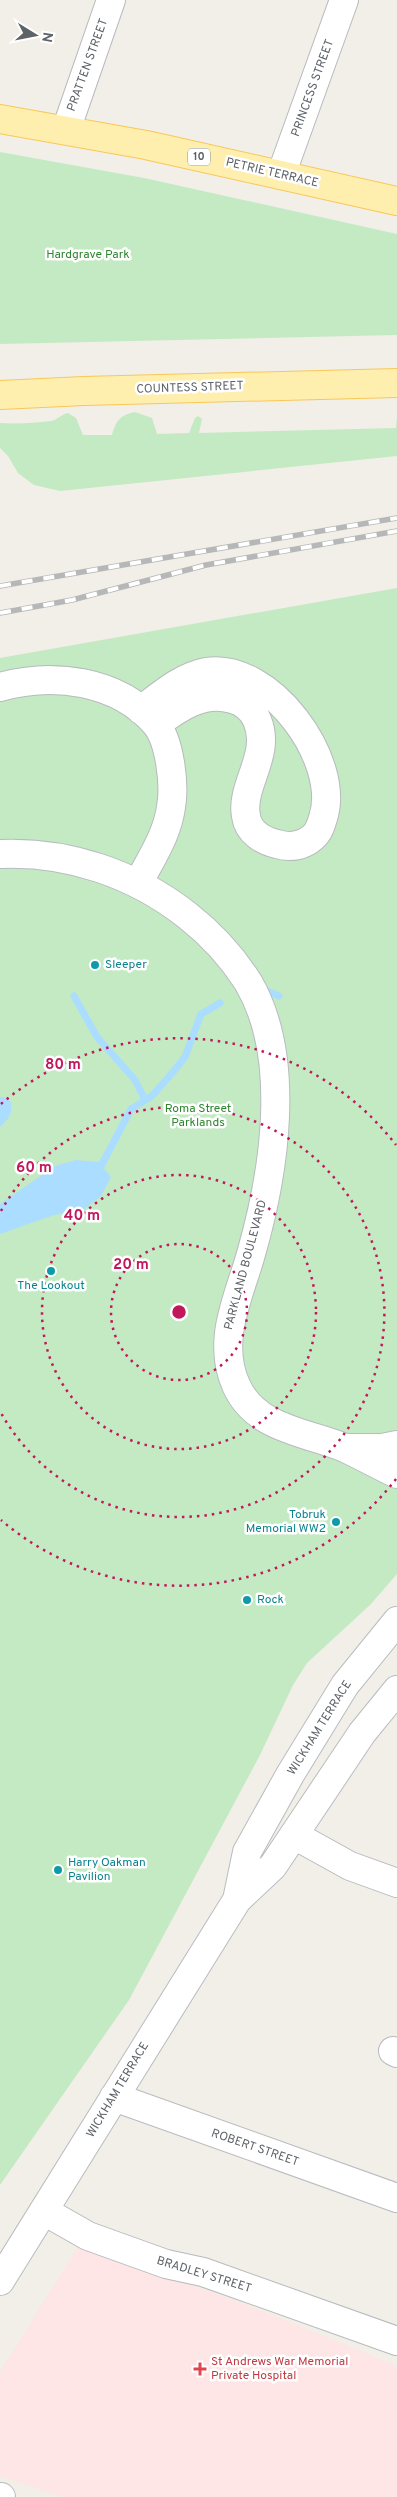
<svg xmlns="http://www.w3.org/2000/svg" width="397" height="2497" font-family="Overpass,sans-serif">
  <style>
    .medical { fill: #fde6e5 }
    .green { fill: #c4eac3 }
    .water { fill: #adf }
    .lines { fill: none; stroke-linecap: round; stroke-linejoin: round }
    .stream { stroke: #adf; stroke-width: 7 }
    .street-casing { stroke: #b7babe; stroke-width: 30 }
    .secondary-casing { stroke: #b8bcc1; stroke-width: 30 }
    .primary-casing { stroke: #f9c758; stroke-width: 30 }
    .street { stroke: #fff; stroke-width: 28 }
    .secondary { stroke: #fff; stroke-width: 28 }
    .primary { stroke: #ffefaf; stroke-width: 28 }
    .rail-casing { stroke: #b6b7b8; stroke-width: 5.5 }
    .rail { stroke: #fff; stroke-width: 4; stroke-dasharray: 11; stroke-linecap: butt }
    .ring { fill: none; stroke: #c2185b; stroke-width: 2.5; stroke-dasharray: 2.5 5 }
    .culture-dot { fill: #0f9aa8; stroke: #fff; stroke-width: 2 }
    .health-dot { fill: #e0444e; stroke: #fff; stroke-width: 2 }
    .labels { text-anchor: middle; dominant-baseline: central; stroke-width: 5; stroke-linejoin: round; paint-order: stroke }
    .shield { fill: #fff; stroke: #8e9295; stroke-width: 1 }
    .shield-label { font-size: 11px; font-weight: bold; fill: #5e6368 }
    .street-label { font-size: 12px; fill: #5e6368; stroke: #fff }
    .park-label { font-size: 12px; fill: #308531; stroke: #fff }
    .culture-label { font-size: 12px; fill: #0d838f; stroke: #fff; text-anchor: start }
    .health-label { font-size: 12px; fill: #be3a42; stroke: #fff; text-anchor: start }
    .centre { fill: #c2185b; stroke: #fff; stroke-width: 2.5 }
    .ring-label { font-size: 15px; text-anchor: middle; font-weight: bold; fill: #c2185b; stroke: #fff; stroke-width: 5; stroke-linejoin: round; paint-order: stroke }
  </style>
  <rect width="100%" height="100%" fill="#f1efe7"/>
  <path class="medical" d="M 79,2245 L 240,2302 L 397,2366 L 397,2497 L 62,2497 L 0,2476 L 0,2372 Z"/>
  <path class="green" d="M 0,152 L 144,178 L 397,234 L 397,335 L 0,344 Z
    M 135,412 L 152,418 L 157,434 L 189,433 L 195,418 L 198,416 L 202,419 L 199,433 L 396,428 L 397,417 L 397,456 L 60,491 L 34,485 L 18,473 L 8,456 L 0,448 L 0,423 C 18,424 33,423 51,421 C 57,420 62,414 68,413 L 76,418 L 83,435 L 112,435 C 116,421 120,415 135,412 Z
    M 397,588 L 397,1574 L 370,1605 L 307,1663 L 293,1685 L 260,1755 L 129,2000 L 0,2185 L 0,658 Z"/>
  <path class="water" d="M 0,1097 L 8,1098 C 16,1109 9,1119 0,1127 Z
    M 76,1160 L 99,1162 L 111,1177 L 101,1196 L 83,1210 L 54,1215 L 0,1234 L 0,1204 L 55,1166 Z"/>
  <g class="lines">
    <path class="stream" d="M 265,990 L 279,996
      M 74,996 L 97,1037 L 135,1080 L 145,1100
      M 101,1166 L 131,1109 L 152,1096 L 173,1072 L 185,1057 L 201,1014 L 220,1003"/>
    <defs>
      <path id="street" d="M 66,130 L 111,0
        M 281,175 L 344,0
        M 0,687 C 53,672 117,680 155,723 C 170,740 175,785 171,807 C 167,836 151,858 138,884
        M 141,710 C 161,695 181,677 206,672 C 269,661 342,761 323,818 C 321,825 319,832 313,837 C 303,846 290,848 277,844 C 263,841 248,832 246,816 C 240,785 272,755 257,720 C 252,709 244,702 232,699 C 204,690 178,708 157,724
        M 294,1835 L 350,1866 L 397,1883
        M 393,2051 L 397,2053
        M 114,2097 L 397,2198
        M 44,2211 L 88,2236 L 166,2264 L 203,2272 L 397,2341
        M 0,2497 L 1,2497"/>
      <path id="secondary" d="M 0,854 C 68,851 135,874 188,916 C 211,934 232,957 248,982 C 293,1058 274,1174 251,1254 C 239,1297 216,1340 236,1385 C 255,1429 306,1432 345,1448 C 362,1456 380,1466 397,1474
        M 347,1448 L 382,1448 L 397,1445
        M 237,1900 L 247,1852 L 291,1773 L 345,1685 L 397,1621
        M 0,2281 L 237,1900 L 273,1866 L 362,1733 L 397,1690"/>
      <path id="primary" d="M 0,119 L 146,145 L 397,201
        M 0,395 L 84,391 L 397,383"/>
    </defs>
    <use href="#street" class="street-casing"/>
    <use href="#secondary" class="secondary-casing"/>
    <use href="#primary" class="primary-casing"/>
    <use href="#street" class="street"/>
    <use href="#secondary" class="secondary"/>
    <use href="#primary" class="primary"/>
    <defs>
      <path id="rail" d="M 0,586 L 397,518
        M 0,613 L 72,600 L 206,565 L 397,531"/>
    </defs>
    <use href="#rail" class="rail-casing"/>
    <use href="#rail" class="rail"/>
  </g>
  <g class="ring">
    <circle cx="179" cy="1312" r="68"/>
    <circle cx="179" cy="1312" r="137"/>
    <path d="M1 1211A205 205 0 1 1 1 1413"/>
    <path d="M396 1479A274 274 0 0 1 1 1520M1 1104A274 274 0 0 1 396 1145"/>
  </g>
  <g class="culture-dot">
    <circle cx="95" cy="965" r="5"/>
    <circle cx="51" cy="1271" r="5"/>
    <circle cx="336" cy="1522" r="5"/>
    <circle cx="247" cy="1600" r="5"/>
    <circle cx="58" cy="1870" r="5"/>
  </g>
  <path class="health-dot" d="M197.5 2361.5h5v5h5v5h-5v5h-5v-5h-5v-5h5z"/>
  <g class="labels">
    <rect class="shield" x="188" y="148.5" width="22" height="17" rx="4"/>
    <g class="shield-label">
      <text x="199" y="157">10</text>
    </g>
    <g class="street-label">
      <text transform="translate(88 65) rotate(-70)">PRATTEN STREET</text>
      <text transform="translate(313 88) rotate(-70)">PRINCESS STREET</text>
      <text transform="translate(272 173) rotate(13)">PETRIE TERRACE</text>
      <text transform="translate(190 388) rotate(-2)">COUNTESS STREET</text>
      <text transform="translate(246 1265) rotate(-75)">PARKLAND BOULEVARD</text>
      <text transform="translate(320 1728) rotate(-58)">WICKHAM TERRACE</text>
      <text transform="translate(118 2090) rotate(-59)">WICKHAM TERRACE</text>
      <text transform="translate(255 2148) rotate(19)">ROBERT STREET</text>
      <text transform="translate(204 2275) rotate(17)">BRADLEY STREET</text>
    </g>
    <g class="park-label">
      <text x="88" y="255">Hardgrave Park</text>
      <text x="198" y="1109">Roma Street<tspan x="198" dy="14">Parklands</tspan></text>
    </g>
    <g class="culture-label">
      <text x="105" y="965">Sleeper</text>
      <text x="51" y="1286" text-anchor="middle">The Lookout</text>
      <text x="326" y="1515" text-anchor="end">Tobruk<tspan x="326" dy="14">Memorial WW2</tspan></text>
      <text x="257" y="1600">Rock</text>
      <text x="68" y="1863">Harry Oakman<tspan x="68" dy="14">Pavilion</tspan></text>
    </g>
    <g class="health-label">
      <text x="211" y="2362">St Andrews War Memorial<tspan x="211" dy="14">Private Hospital</tspan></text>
    </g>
  </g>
  <circle cx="179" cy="1312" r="8" class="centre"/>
  <g class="ring-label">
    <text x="63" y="1069">80 m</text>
    <text x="34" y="1172">60 m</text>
    <text x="82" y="1220">40 m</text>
    <text x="131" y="1269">20 m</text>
  </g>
  <g transform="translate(35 35) rotate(100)" stroke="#ffffff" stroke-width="4" paint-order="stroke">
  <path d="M0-4L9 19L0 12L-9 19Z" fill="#5e6368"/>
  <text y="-8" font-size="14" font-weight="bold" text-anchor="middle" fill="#5e6368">N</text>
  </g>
</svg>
